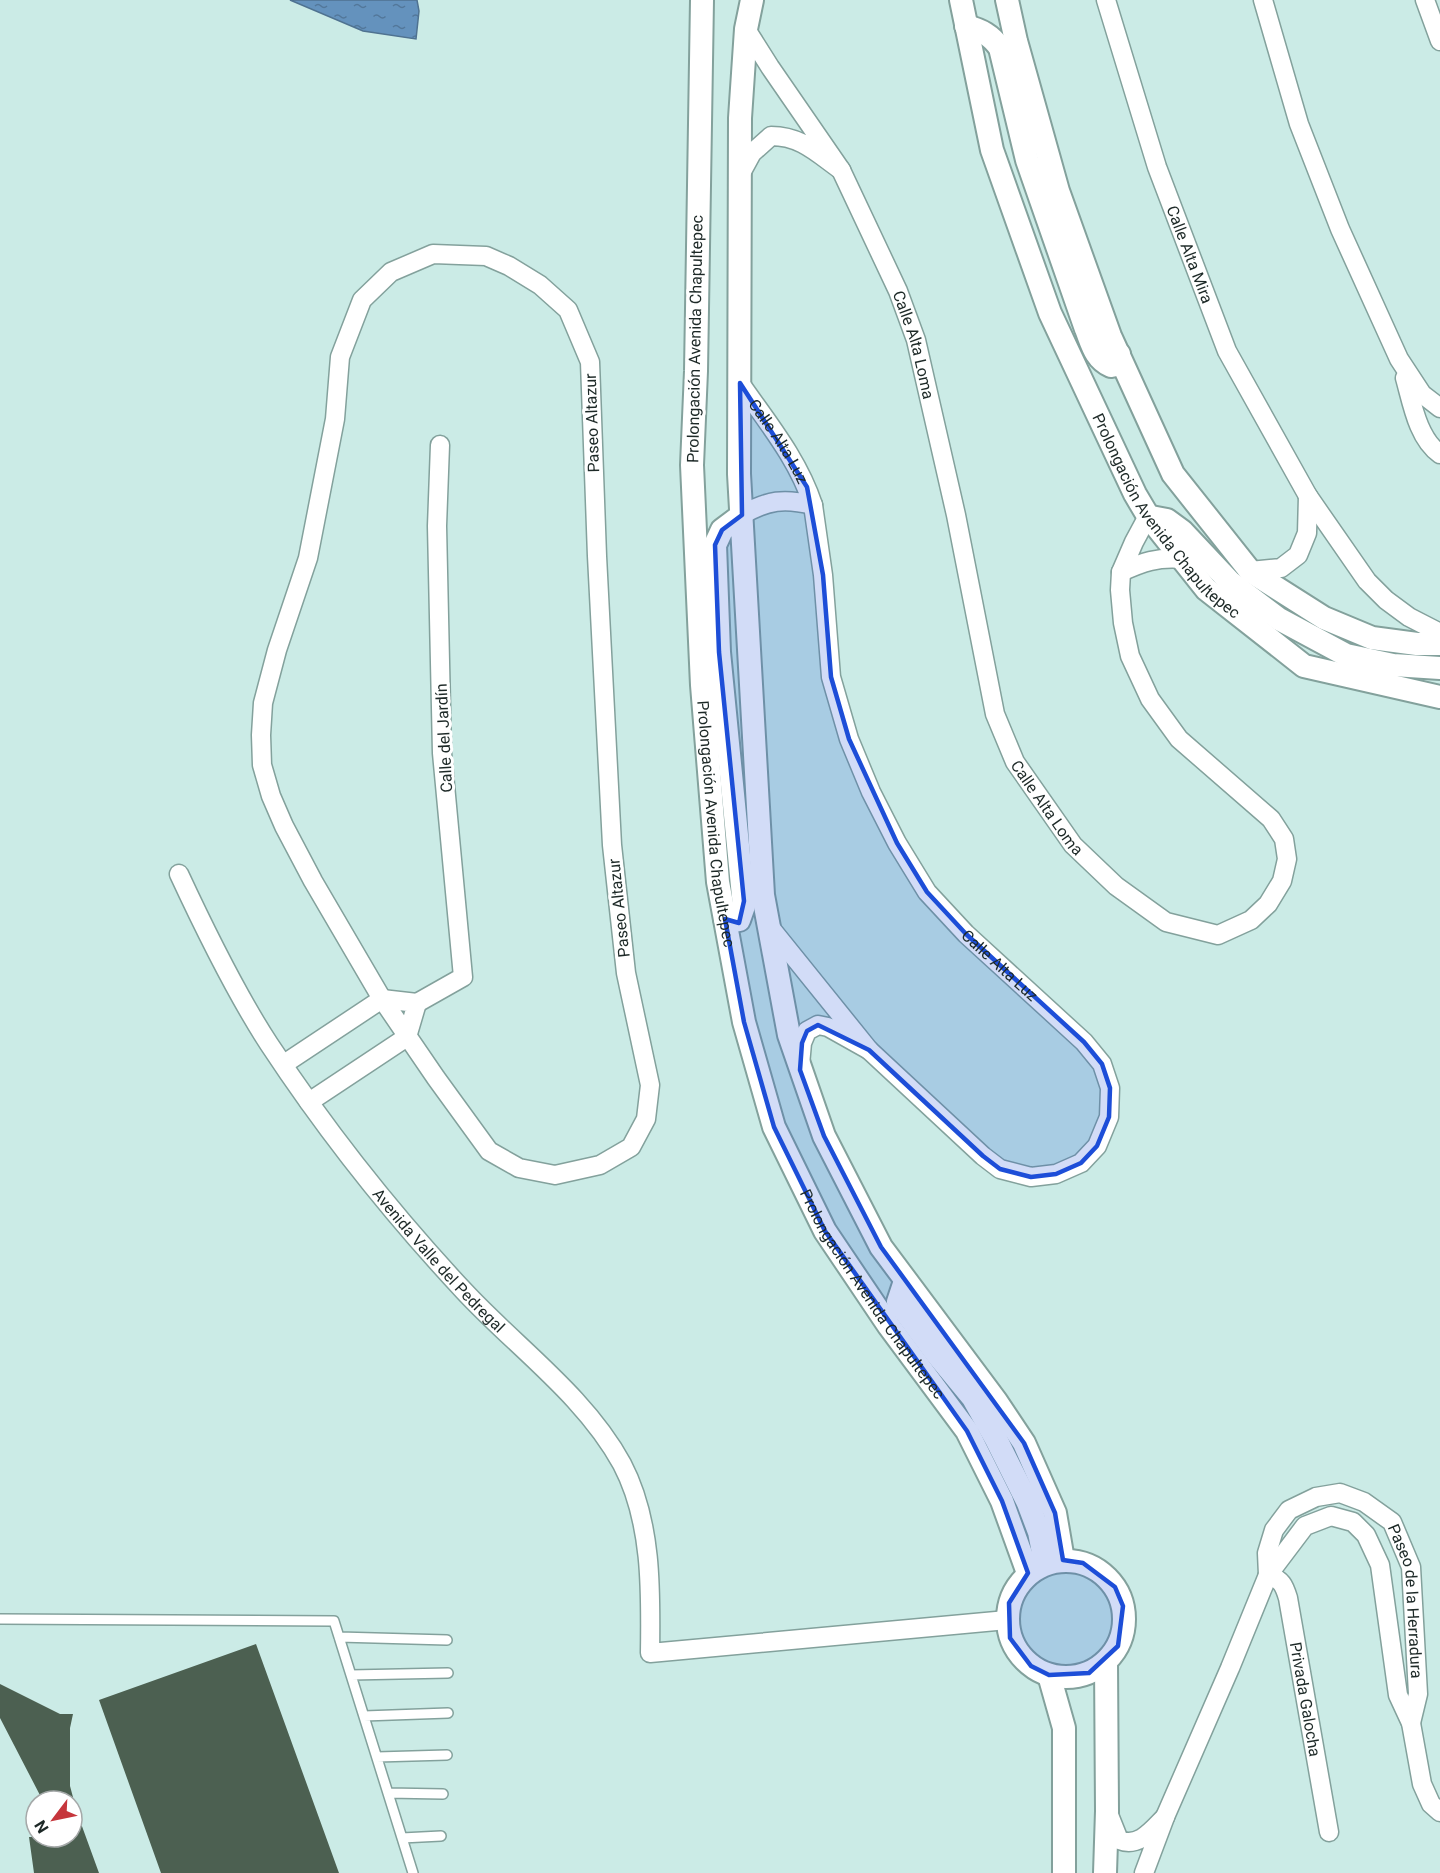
<svg xmlns="http://www.w3.org/2000/svg" width="1440" height="1873" font-family="Roboto,sans-serif">
  <style>
    .water { fill: url(#water-ripples); stroke: #4f7290; stroke-width: 1.5 }
    .building { fill: #4c6051 }
    .lines { fill: none; stroke-linecap: round; stroke-linejoin: round }
    .service-casing { stroke: #83a19c; stroke-width: 12 }
    .minor-casing { stroke: #83a19c; stroke-width: 21 }
    .tertiary-casing { stroke: #83a19c; stroke-width: 26 }
    .service { stroke: #fff; stroke-width: 9 }
    .minor { stroke: #fff; stroke-width: 18 }
    .tertiary { stroke: #fff; stroke-width: 22 }
    .marked { fill: #1d4ed8; fill-opacity: 0.2; stroke: #1d4ed8; stroke-width: 4.5; stroke-linejoin: round }
    .labels { text-anchor: middle; dominant-baseline: central; stroke-width: 6; stroke-linejoin: round; paint-order: stroke }
    .street-label { font-size: 16px; fill: #1d2927; stroke: #fff }
  </style>
  <defs>
    <pattern id="water-ripples" width="26" height="14" patternUnits="userSpaceOnUse" patternTransform="scale(1.5)"><rect width="26" height="14" fill="#6492bd"/><path d="M2 4q2-2 4 0t4 0M15 11q2-2 4 0t4 0" fill="none" stroke="#52779a"/></pattern>
  </defs>
  <rect width="100%" height="100%" fill="#cbebe6"/>
  <path class="water" d="M 290,0 L 417,0 L 419,11 L 416,39 L 363,31 Z"/>
  <path class="building" d="M 256,1644 L 339,1873 L 161,1873 L 99,1700 Z
    M 0,1684 L 60,1714 L 73,1714 L 70,1728 L 70,1786 L 74,1801 L 43,1801 L 0,1718 Z
    M 72,1807 L 75,1807 L 99,1873 L 34,1873 L 29,1837 L 72,1837 Z"/>
  <g class="lines">
    <defs>
      <path id="service" d="M 0,1619 L 334,1621 L 413,1873
        M 339,1637 L 447,1640
        M 351,1675 L 448,1673
        M 364,1716 L 448,1713
        M 377,1757 L 447,1755
        M 388,1793 L 443,1794
        M 402,1838 L 441,1836"/>
      <g id="minor">
        <path id="s1" d="M 1106,0 L 1157,167 L 1227,351 L 1308,496 L 1367,581 L 1386,600 L 1409,617 L 1440,633"/>
        <path d="M 1263,0 L 1299,124 L 1340,229 L 1399,359 L 1422,394 L 1440,408"/>
        <path d="M 1425,0 L 1440,41"/>
        <path id="s2" d="M 841,170 L 898,291 L 916,340 L 956,515 L 995,714 L 1015,762 L 1073,845 L 1116,886 L 1166,922 L 1218,935 L 1251,920 L 1268,904 L 1282,881 L 1287,859 L 1284,839 L 1271,819 L 1179,739 L 1150,699 L 1130,656 L 1123,623 L 1120,590 L 1121,572"/>
        <path d="M 740,175 L 752,153 L 771,136 C 801,136 817,153 841,170 L 770,67 L 746,29"/>
        <path d="M 433,254 L 486,256 L 509,266 L 540,285 L 568,310 L 590,362 L 597,556 L 612,845 L 626,973 L 650,1085 L 646,1119 L 631,1147 L 600,1165 L 555,1175 L 519,1168 L 489,1151 L 436,1078 L 382,999 L 313,881 L 284,826 L 271,796 L 262,765 L 261,735 L 263,703 L 277,650 L 308,558 L 335,419 L 340,357 L 362,300 L 391,272 Z"/>
        <path d="M 1405,378 C 1412,403 1418,439 1440,454"/>
        <path id="s3" d="M 740,383 C 767,422 798,459 813,505 C 784,498 768,500 742,515"/>
        <path id="s4" d="M 813,505 L 823,575 L 831,677 L 849,739 L 871,792 L 897,843 L 927,892 L 966,934 L 1084,1042 L 1102,1064 L 1110,1088 L 1109,1117 L 1097,1146 L 1081,1163 L 1056,1174 L 1031,1177 L 1000,1169 L 983,1156 L 869,1050"/>
        <path d="M 1148,516 L 1134,542 L 1121,572 C 1143,562 1157,557 1182,559"/>
        <path d="M 1250,571 L 1281,568 L 1298,555 L 1307,533 L 1308,496"/>
        <path id="s5" d="M 179,874 C 205,930 235,992 269,1044 C 327,1132 392,1214 464,1291 C 516,1347 585,1396 622,1464 C 652,1521 651,1590 650,1653 L 1007,1620"/>
        <path d="M 769,926 L 869,1050 L 828,1027 L 818,1025 L 807,1031 L 802,1043 L 800,1065"/>
        <path d="M 417,1003 L 463,977 L 442,753 L 437,526 L 440,445"/>
        <path d="M 284,1064 L 382,999 L 417,1003 L 407,1037 L 309,1102"/>
        <path id="s6" d="M 1268,1575 L 1267,1553 L 1274,1530 L 1289,1510 L 1316,1497 L 1340,1493 L 1364,1502 L 1392,1522 L 1411,1567 L 1418,1694 L 1411,1723"/>
        <path id="s7" d="M 1268,1575 C 1282,1580 1284,1585 1288,1598 L 1329,1832"/>
        <path d="M 1109,1815 L 1119,1840 C 1139,1848 1152,1830 1165,1817 L 1144,1873"/>
        <path d="M 1165,1817 L 1230,1668 L 1268,1575 L 1305,1526 L 1331,1516 L 1353,1522 L 1366,1535 L 1380,1565 L 1398,1695 L 1411,1723 L 1422,1784 L 1431,1804 L 1440,1812"/>
      </g>
      <g id="tertiary">
        <path id="s8" d="M 702,0 L 696,371 L 692,465 L 702,685 L 718,882 L 744,1022 L 774,1127 L 825,1231 L 889,1326 L 967,1431 L 1002,1501 L 1028,1573"/>
        <path d="M 752,0 L 746,29 L 740,118 L 739,474 L 763,895 L 789,1035 L 824,1136 L 881,1247 L 996,1401 L 1024,1443 L 1055,1513 L 1063,1560"/>
        <path id="s9" d="M 961,0 L 992,150 L 1050,313 L 1135,494 L 1148,516 L 1206,589 L 1304,666 L 1440,697"/>
        <path d="M 1007,0 L 1016,41 L 1058,191 L 1110,336 L 1173,474 L 1250,571 L 1324,618 L 1372,638 L 1417,644 L 1440,644"/>
        <path d="M 966,26 C 981,30 991,35 1000,48 L 1027,160 L 1086,329 C 1092,344 1095,359 1111,366 L 1116,365 L 1119,354"/>
        <path d="M 1151,517 L 1167,520 L 1182,531 L 1230,582 L 1279,619 L 1346,655 L 1393,665 L 1440,668"/>
        <path d="M 725,919 L 732,921 L 739,920 L 744,906 L 719,652 L 715,545 L 722,530 L 742,515"/>
        <path d="M 905,1281 L 898,1302 L 935,1352 L 973,1398 L 996,1439 L 1028,1503 L 1039,1532 L 1045,1563"/>
        <circle cx="1066" cy="1619" r="58"/>
        <path d="M 1049,1675 L 1064,1728 L 1064,1873"/>
        <path d="M 1105,1873 L 1107,1811 L 1106,1662"/>
      </g>
    </defs>
    <use href="#service" class="service-casing"/>
    <use href="#minor" class="minor-casing"/>
    <use href="#tertiary" class="tertiary-casing"/>
    <use href="#service" class="service"/>
    <use href="#minor" class="minor"/>
    <use href="#tertiary" class="tertiary"/>
  </g>
  <path class="marked" d="M 740,383 L 807,487 L 823,575 L 831,677 L 849,739 L 897,843 L 927,892 L 966,934 L 1084,1042 L 1102,1064 L 1110,1088 L 1109,1117 L 1097,1146 L 1081,1163 L 1056,1174 L 1031,1177 L 1000,1169 L 983,1156 L 869,1050 L 818,1025 L 807,1031 L 802,1043 L 800,1070 L 824,1136 L 881,1247 L 1024,1443 L 1055,1513 L 1063,1560 L 1083,1563 L 1115,1587 L 1123,1606 L 1118,1646 L 1089,1673 L 1049,1675 L 1031,1666 L 1010,1638 L 1009,1603 L 1028,1573 L 1002,1501 L 967,1431 L 825,1231 L 774,1127 L 744,1022 L 725,919 L 739,923 L 744,901 L 719,652 L 715,545 L 722,530 L 742,515 Z"/>
  <g class="labels">
    <g class="street-label">
      <text stroke="none"><textPath href="#s1" startOffset="268">Calle Alta Mira</textPath></text>
      <text transform="translate(695 339) rotate(-89)">Prolongación Avenida Chapultepec</text>
      <text stroke="none"><textPath href="#s2" startOffset="190">Calle Alta Loma</textPath></text>
      <text transform="translate(592 423) rotate(-92)">Paseo Altazur</text>
      <text stroke="none"><textPath href="#s3" startOffset="70">Calle Alta Luz</textPath></text>
      <text stroke="none"><textPath href="#s9" startOffset="562">Prolongación Avenida Chapultepec</textPath></text>
      <text transform="translate(444 738) rotate(-93)">Calle del Jardín</text>
      <text stroke="none"><textPath href="#s2" startOffset="676">Calle Alta Loma</textPath></text>
      <text stroke="none"><textPath href="#s8" startOffset="825">Prolongación Avenida Chapultepec</textPath></text>
      <text transform="translate(619 908) rotate(-96)">Paseo Altazur</text>
      <text stroke="none"><textPath href="#s4" startOffset="513">Calle Alta Luz</textPath></text>
      <text stroke="none"><textPath href="#s5" startOffset="468">Avenida Valle del Pedregal</textPath></text>
      <text stroke="none"><textPath href="#s8" startOffset="1329">Prolongación Avenida Chapultepec</textPath></text>
      <text stroke="none"><textPath href="#s6" startOffset="267">Paseo de la Herradura</textPath></text>
      <text stroke="none"><textPath href="#s7" startOffset="135">Privada Galocha</textPath></text>
    </g>
  </g>
  <g transform="translate(54 1819) rotate(238)"><circle r="28" fill="#ffffff" stroke="#a5a9a9" stroke-width="1.5"/>
  <path d="M0-4.5L10 22L0 15L-10 22Z" fill="#c6363c"/>
  <text y="-9" font-size="16" font-weight="bold" text-anchor="middle" fill="#1d2927">N</text>
  </g>
</svg>
